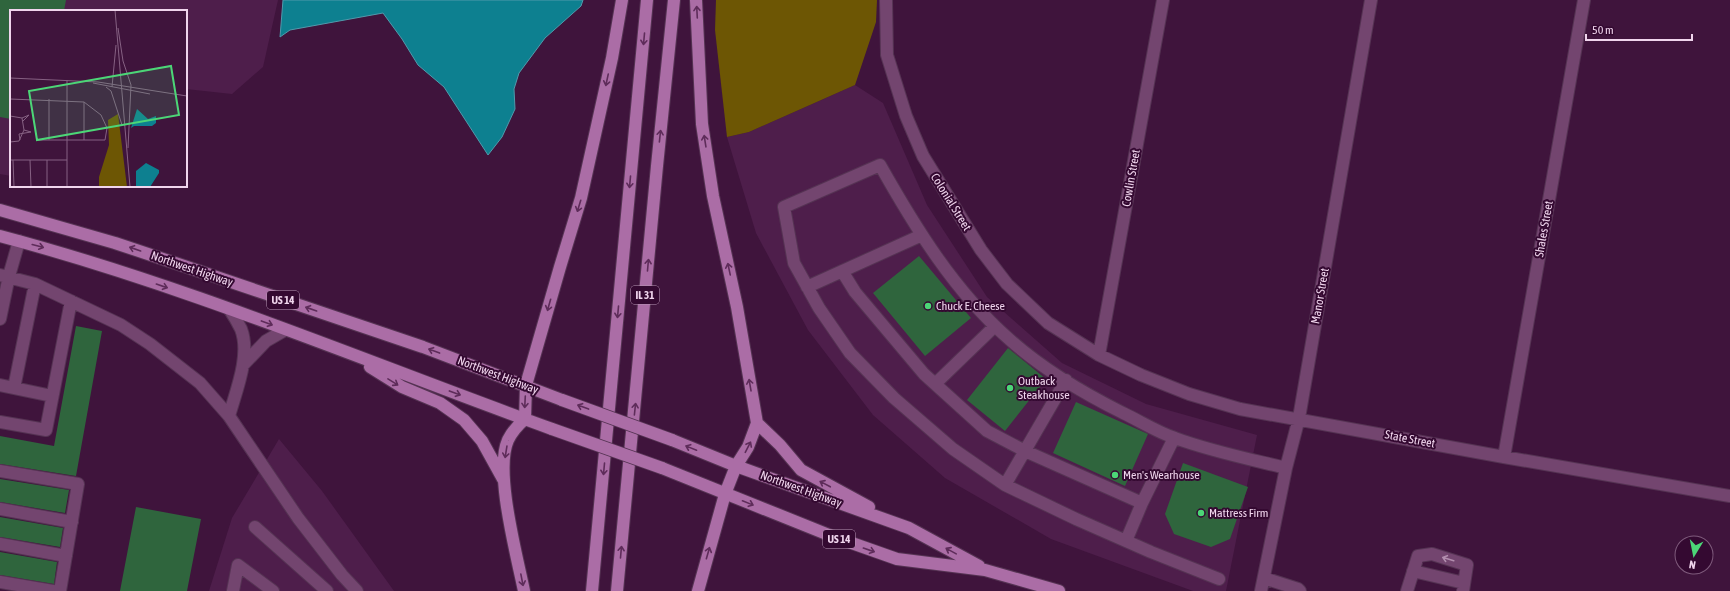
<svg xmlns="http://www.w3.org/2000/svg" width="1730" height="591" font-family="'Asap Condensed',sans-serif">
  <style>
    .built { fill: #4e1e4b }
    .forest { fill: #6d5604 }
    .water { fill: #0d8090; stroke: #519aac }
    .building { fill: #2f653d }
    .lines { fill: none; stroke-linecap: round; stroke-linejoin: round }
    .minor-casing { stroke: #553353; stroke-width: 14 }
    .major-casing { stroke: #553353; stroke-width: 14 }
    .minor { stroke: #73456f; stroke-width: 12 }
    .major { stroke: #ab6da6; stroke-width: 12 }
    .major-bridge-casing { stroke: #553353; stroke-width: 14; stroke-linecap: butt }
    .major-bridge { stroke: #ab6da6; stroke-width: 12 }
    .oneway { stroke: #5e2c5a }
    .oneway2 { stroke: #b28dae }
    .poi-dot { fill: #4cd677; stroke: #340931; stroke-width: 1.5 }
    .labels { text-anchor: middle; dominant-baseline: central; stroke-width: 4; stroke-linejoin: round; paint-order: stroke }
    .shield { fill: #340931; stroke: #b898b5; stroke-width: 1 }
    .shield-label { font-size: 11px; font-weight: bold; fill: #f0d5ed }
    .street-label { font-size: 12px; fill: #f0d5ed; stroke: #340931 }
    .poi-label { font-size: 12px; fill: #f0d5ed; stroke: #340931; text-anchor: start }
    .inset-road { fill: none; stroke: #866183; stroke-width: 1 }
    .view { fill: #4cd677; fill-opacity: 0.15; stroke: #4cd677; stroke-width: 2 }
    .inset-edge { fill: none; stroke: #f0d5ed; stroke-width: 2 }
  </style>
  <rect width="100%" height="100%" fill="#3f143c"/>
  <path class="built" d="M 0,0 L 278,0 L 263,67 L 232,94 L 186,89 L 186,11 L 11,11 L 11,176 L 0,174 Z
    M 855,85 L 883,103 L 927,205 L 987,297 L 1062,363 L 1146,404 L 1257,435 L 1226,591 L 1193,591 L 1051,539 L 945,478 L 873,415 L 808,330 L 756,233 L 727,137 L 749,132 Z
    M 279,439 L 322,491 L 394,591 L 209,591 L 232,518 Z"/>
  <path class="forest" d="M 716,0 L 877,0 L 876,22 L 855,85 L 749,132 L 727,137 L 715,30 Z"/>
  <path class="water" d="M 283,0 L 583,0 L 581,6 L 545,38 L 519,73 L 514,89 L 515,109 L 502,137 L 488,155 L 444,87 L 418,65 L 402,39 L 383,13 L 290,30 L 280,37 Z"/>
  <path class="building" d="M 0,0 L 66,0 L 64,11 L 11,11 L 11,119 L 0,117 Z
    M 919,256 L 971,318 L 925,356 L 873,293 Z
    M 76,326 L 102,331 L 76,476 L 0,464 L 0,436 L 54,446 Z
    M 1008,348 L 1046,379 L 1005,431 L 967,400 Z
    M 1076,402 L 1148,434 L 1125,486 L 1053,453 Z
    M 1183,463 L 1248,487 L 1230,539 L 1211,547 L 1174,534 L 1165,514 Z
    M 0,479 L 69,490 L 65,513 L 0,502 Z
    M 136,507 L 201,519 L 187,591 L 120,591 Z
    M 0,517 L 63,528 L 60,547 L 0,537 Z
    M 0,552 L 57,562 L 54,584 L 0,575 Z"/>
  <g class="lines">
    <defs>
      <path id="minor" d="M 886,0 L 887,55 L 906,116 L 923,156 L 981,250 L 1007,284 L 1048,323 L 1099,355 L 1141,375 L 1189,394 L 1240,409 L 1504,457 L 1730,496
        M 842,271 L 855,292 L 924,374 L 987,431 L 1025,451 L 1142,503
        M 0,275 L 35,284 L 121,325 L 150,344 L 200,383 L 229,416 L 298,518 L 342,575 L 357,591
        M 807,287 L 922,235
        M 0,319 L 9,276 L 19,241
        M 1099,355 L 1163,0
        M 243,365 L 266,341 L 285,330
        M 935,384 L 995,326
        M 0,385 L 52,396
        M 14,388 L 35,284
        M 229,416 C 236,391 251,355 241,329 C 238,323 234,316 230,310
        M 0,422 L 46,430 L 71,301
        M 1504,457 L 1584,0
        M 0,471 L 78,484 L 60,591
        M 1005,485 L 1066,380
        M 0,509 L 72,522
        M 255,527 L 327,591
        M 1126,541 L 1142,503 L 1174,438
        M 0,544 L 66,556
        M 1413,571 L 1464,583
        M 1264,578 L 1298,589 L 1300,591
        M 1219,579 L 1151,552 L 1076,519 L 1005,485 L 953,449 L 894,398 L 850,353 L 819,308 L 794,263 L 784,207 L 880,165 C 915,227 954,291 1009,339 C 1040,367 1085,394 1123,413 C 1140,421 1157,432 1175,438 C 1210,451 1249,459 1286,468
        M 0,582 L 53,591
        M 233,591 L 238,565 L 273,591
        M 1261,591 L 1286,468 L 1299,418 L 1371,0
        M 1407,591 L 1418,556 L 1432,554 L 1467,565 L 1463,591"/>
      <path id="major" d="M 696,0 L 702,124 L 713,196 L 737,307 L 757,423 L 748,447 L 736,466 L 725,494 L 698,591
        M 0,210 L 115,243 L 178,264 L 423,347 L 562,400
        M 0,236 C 189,286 369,363 552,429
        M 370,367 L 402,387 L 440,403 L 464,420 L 482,441 L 503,479
        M 757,423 L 780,445 L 801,470 L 869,507
        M 672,440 L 736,466 L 909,528 L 979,566
        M 662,468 L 829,535 L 897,559 L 985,570 L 1059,591
        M 524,591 C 517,556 494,471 508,440 C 512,432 518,425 525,419 L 526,385 L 560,267 L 581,198 L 612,58 L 622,0
        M 592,591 L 647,0
        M 617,591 L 657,166 L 674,0"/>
    </defs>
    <use href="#minor" class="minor-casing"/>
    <use href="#major" class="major-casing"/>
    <use href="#minor" class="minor"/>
    <use href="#major" class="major"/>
    <defs>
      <path id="major-bridge" d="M 562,400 L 672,440
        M 552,429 L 662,468"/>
    </defs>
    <use href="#major-bridge" class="major-bridge-casing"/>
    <use href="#major-bridge" class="major-bridge"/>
  </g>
  <defs><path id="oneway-shaft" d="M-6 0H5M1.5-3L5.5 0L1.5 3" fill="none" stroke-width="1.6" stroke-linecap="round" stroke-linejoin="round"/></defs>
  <g class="oneway">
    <use href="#oneway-shaft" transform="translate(697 12) rotate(-93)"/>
    <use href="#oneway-shaft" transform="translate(644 39) rotate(95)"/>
    <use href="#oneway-shaft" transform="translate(607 80) rotate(102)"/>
    <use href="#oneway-shaft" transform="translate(660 136) rotate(-84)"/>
    <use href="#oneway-shaft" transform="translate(705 141) rotate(-99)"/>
    <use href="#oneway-shaft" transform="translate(630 182) rotate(95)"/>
    <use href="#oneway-shaft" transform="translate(579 206) rotate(107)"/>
    <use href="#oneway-shaft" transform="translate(38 246) rotate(15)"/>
    <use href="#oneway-shaft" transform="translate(135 249) rotate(-161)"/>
    <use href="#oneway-shaft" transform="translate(648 265) rotate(-85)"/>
    <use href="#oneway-shaft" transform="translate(729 269) rotate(-102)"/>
    <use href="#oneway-shaft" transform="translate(162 286) rotate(19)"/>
    <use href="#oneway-shaft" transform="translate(549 305) rotate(106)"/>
    <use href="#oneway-shaft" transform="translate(311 309) rotate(-161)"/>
    <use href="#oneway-shaft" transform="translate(618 312) rotate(95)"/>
    <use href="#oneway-shaft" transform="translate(267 323) rotate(20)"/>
    <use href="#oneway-shaft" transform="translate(434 351) rotate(-160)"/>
    <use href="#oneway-shaft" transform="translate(393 382) rotate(32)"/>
    <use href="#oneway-shaft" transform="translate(750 385) rotate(-100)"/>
    <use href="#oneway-shaft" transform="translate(455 393) rotate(20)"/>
    <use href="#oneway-shaft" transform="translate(525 402) rotate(93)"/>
    <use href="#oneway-shaft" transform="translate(583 407) rotate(-160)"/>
    <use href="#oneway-shaft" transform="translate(635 409) rotate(-84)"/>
    <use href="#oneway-shaft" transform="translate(748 447) rotate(-63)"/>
    <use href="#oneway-shaft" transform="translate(691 448) rotate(-158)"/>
    <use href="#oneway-shaft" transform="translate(506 452) rotate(99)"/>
    <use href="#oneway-shaft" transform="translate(604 469) rotate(95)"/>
    <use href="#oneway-shaft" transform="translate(825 484) rotate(-152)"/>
    <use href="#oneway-shaft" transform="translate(748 503) rotate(22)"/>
    <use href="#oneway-shaft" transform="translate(869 550) rotate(19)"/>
    <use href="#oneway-shaft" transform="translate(951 551) rotate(-151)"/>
    <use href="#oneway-shaft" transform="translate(621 552) rotate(-85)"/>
    <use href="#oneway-shaft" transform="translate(708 553) rotate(-74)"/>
    <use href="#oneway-shaft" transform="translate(522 580) rotate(79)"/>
  </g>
  <use class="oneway2" href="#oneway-shaft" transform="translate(1448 559) rotate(-163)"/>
  <g class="poi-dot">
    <circle cx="928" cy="306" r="4"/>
    <circle cx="1010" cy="388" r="4"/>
    <circle cx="1115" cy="475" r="4"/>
    <circle cx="1201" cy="513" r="4"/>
  </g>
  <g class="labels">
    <g class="shield">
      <rect x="631" y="286" width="28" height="18" rx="3"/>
      <rect x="267" y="291" width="32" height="18" rx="3"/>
      <rect x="823" y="530" width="32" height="18" rx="3"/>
    </g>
    <g class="shield-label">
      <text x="645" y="295">IL 31</text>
      <text x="283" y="300">US 14</text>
      <text x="839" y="539">US 14</text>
    </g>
    <g class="street-label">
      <text transform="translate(1131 178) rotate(-80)">Cowlin Street</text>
      <text transform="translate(951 202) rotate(58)">Colonial Street</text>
      <text transform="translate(1544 229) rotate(-80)">Shales Street</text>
      <text transform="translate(192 269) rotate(19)">Northwest Highway</text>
      <text transform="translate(1320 296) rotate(-80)">Manor Street</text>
      <text transform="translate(498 375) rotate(21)">Northwest Highway</text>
      <text transform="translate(1410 439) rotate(11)">State Street</text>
      <text transform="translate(801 489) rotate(20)">Northwest Highway</text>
    </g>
    <g class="poi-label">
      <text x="936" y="306">Chuck E. Cheese</text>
      <text x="1018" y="381">Outback<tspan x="1018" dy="14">Steakhouse</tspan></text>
      <text x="1123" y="475">Men's Wearhouse</text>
      <text x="1209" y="513">Mattress Firm</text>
    </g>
  </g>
  <g transform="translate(10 10)">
    <rect width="177" height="177" fill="#3f143c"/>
    <path d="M 108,104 L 117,177 L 89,177 L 89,167 L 99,135 L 98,110 Z" fill="#6d5604"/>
    <path d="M 127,99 L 138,109 L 146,106 L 146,113 L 142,116 L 124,116 L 121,118 ZM 136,153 L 149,160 L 149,163 L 140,177 L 126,177 L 126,161 Z" fill="#0d8090"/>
    <path class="inset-road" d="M 105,0 L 120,177M 108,18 L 113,51 L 121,75 L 118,138M 0,68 L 88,72 L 177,86M 83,73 L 140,84M 96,77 L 101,81 L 112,115M 102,77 L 106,35M 0,89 L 74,92 L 91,105 L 97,118 L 95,130 L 28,130M 39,89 L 39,130M 0,106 L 12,108 L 14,120 L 9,131 L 0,132M 12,108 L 19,105 L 13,111M 10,130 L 9,124 L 21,122 L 14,120M 74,130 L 74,92M 0,150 L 57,150M 3,150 L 4,177M 20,150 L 21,177M 37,150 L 37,177M 57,177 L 57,70"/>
    <path class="view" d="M 161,56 L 169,105 L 27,130 L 19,81 Z"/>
    <rect width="177" height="177" class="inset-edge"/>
  </g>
  <g transform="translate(1694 555) rotate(190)"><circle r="19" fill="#340931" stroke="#7f5b7c"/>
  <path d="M0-3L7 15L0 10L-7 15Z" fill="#4cd677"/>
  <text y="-6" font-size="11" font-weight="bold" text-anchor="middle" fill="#f0d5ed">N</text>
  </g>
  <path d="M1586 34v6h106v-6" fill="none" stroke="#f0d5ed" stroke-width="2"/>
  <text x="1592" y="34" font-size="12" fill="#f0d5ed" stroke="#340931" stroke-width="3" paint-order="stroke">50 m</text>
</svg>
